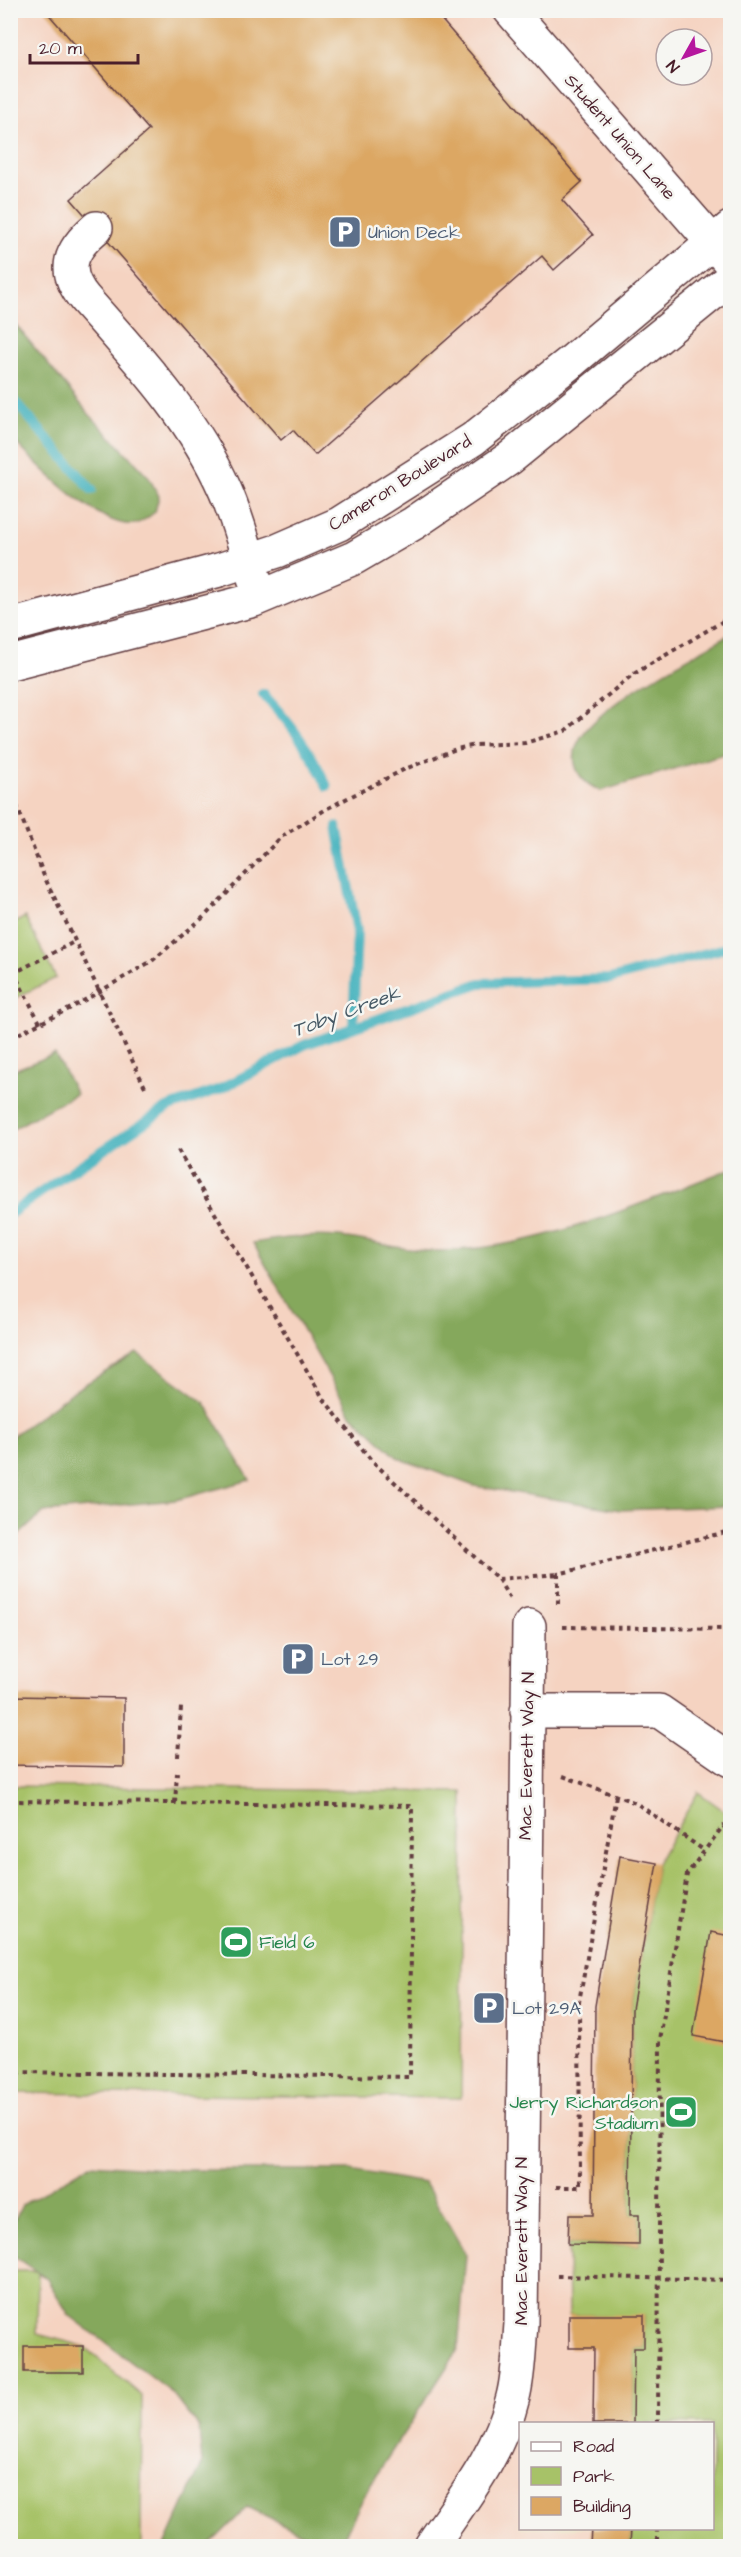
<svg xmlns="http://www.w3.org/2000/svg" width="741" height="2557" font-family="'Architects Daughter',sans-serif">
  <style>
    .built { fill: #f5d3c1; fill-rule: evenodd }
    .green { fill: #a7c268; stroke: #78704a; stroke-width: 1.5 }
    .forest { fill: #85a85c; stroke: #686444; stroke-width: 1.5 }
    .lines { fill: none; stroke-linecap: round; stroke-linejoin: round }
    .stream { stroke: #41b0bc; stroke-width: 10 }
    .building { fill: #dca763 }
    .minor-casing { stroke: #623c41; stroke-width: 36 }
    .path { stroke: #623c41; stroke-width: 4; stroke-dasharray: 4.5 4.5; stroke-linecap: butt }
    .minor { stroke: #fff; stroke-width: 33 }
    .labels { text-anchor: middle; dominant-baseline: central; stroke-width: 5; stroke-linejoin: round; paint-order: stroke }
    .street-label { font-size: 18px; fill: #4a1f2b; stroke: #f6f6f2 }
    .service-label { font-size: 18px; fill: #4e5e75; stroke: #f6f6f2; text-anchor: start }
    .leisure-label { font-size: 18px; fill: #27864d; stroke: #f6f6f2; text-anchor: start }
    .water-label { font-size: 20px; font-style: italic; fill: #465965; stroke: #f6f6f2 }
  </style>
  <rect width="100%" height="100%" fill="#f6f6f2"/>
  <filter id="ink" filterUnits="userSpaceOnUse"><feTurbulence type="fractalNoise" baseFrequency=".0167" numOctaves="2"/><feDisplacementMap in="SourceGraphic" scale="12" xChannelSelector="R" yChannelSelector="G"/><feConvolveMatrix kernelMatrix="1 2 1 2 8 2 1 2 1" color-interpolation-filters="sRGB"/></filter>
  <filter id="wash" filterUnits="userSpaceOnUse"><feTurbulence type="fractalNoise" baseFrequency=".008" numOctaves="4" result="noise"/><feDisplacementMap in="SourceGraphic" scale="24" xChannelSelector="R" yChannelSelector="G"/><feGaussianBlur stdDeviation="1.35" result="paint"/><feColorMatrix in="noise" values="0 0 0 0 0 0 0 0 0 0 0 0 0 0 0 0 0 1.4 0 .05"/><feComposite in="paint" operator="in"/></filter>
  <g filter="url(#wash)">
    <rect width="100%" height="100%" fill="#eae2bf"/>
    <path class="built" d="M 11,11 L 730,11 L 730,2546 L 11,2546 ZM 666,39 L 702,39 L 702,75 L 666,75 ZM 520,2424 L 712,2424 L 712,2528 L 520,2528 Z"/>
    <path class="green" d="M 25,917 L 56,978 L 11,1000 L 11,925 Z
      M 11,1786 L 463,1792 L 461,2098 L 11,2093 Z
      M 698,1792 L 730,1815 L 730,2546 L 630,2546 L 631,2529 L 712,2528 L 712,2424 L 633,2423 L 634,2348 L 644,2348 L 644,2316 L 569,2315 L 568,2244 L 639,2245 L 639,2216 L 630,2215 L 632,2009 L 657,1863 Z
      M 11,2271 L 38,2271 L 37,2334 L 83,2346 L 142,2396 L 141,2546 L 11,2546 Z"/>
    <path class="forest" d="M 11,319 L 89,414 L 148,476 L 159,496 L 155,512 C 150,516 141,523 135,524 C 100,530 35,462 11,438 Z
      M 730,634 L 730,752 L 601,791 C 572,779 566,753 587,729 C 621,691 687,660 730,634 Z
      M 55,1054 L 76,1094 L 11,1130 L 11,1071 Z
      M 730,1169 L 730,1506 L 620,1510 L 474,1486 L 398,1458 L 351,1414 L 253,1243 C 280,1238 312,1235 339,1237 C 371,1240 402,1251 434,1251 C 538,1251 635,1205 730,1169 Z
      M 137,1353 L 205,1403 L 250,1480 L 176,1500 L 44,1512 L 11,1542 L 11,1437 L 77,1389 Z
      M 91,2164 L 180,2170 L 351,2170 L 425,2183 L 466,2255 L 458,2350 L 370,2485 L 339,2546 L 327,2546 L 248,2507 L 208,2546 L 165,2546 L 202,2464 L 199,2427 L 172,2393 L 69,2315 L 47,2279 L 11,2254 L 11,2227 L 22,2205 Z"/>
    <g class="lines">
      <path class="stream" d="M 10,396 L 92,490
        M 263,694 C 290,722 311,751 327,786
        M 337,827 L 357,931 L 353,1027
        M 10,1214 L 73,1170 L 167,1108 L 220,1089 L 304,1045 L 480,983 L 610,979 L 725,948 L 730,944"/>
    </g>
    <g id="blocks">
      <path class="building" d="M 45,10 L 433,10 L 582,182 L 562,200 L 593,235 L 554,270 L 542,256 L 315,455 L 293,430 L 281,440 L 71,199 L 149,130 Z
        M 10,1696 L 124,1698 L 124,1767 L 10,1765 Z
        M 620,1856 L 657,1863 L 632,2009 L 630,2215 L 639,2215 L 639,2245 L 568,2244 L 569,2215 L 593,2215 L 595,2006 Z
        M 711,1932 L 730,1936 L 730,2043 L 693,2036 Z
        M 569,2315 L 644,2315 L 644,2348 L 634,2348 L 633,2424 L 593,2424 L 594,2348 L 569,2348 Z
        M 24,2346 L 83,2346 L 83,2372 L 24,2372 Z
        M 591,2528 L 631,2528 L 630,2546 L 590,2546 Z"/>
    </g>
  </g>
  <g filter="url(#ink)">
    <use href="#blocks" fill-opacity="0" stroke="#623c41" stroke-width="1.5"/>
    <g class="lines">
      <defs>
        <path id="minor" d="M 510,10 L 728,260
          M 96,228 C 70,250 61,270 85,299 C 137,358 193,417 225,490 C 238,519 246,550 255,581
          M 10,626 L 219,570 L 277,551 L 339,524 L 473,439 L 572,361 L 730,228
          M 10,663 L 254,600 L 354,558 L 414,523 L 510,458 L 730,279
          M 527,1711 L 659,1711 L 730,1760
          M 431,2546 C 462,2500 500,2453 513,2397 C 519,2374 519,2348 521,2324 L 529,1626"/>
      </defs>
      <use href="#minor" class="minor-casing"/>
      <path class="path" d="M 10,788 L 44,876 L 145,1087
        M 40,1023 L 14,973 L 74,942
        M 10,1038 L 71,1008 L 152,961 L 205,916 L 281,837 L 328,808 L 405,769 L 456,749 L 476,745 L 525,743 L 565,731 L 632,675 L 730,617
        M 178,1150 L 323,1398 L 371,1460 L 498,1579 L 510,1599
        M 498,1579 L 558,1574
        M 558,1604 L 558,1574 L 730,1531
        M 563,1627 L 730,1629
        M 178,1757 L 181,1707
        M 563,1776 L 636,1803 L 705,1851
        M 10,1801 L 412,1806 L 410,2077 L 10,2072
        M 175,1803 L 177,1773
        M 556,2187 L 580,2187 L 579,2002 L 616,1796
        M 557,2276 L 730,2280
        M 658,2424 L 660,2040 L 687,1874 L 723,1826 L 730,1832
        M 657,2528 L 657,2546"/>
      <use href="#minor" class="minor"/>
    </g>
  </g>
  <defs>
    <symbol id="parking-square" viewBox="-11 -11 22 22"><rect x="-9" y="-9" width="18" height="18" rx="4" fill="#5c6f8a" stroke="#f6f6f2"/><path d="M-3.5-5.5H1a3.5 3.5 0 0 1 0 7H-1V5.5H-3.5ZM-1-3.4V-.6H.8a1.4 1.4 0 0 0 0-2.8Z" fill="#fff"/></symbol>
    <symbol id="stadium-square" viewBox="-11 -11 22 22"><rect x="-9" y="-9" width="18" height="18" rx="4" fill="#2e9e5b" stroke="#f6f6f2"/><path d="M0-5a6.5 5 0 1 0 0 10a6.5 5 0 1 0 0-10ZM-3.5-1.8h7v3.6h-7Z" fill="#fff"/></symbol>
  </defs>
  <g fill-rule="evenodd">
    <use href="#parking-square" x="326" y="213" width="38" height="38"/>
    <use href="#parking-square" x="279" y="1640" width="38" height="38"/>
    <use href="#stadium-square" x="217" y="1923" width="38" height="38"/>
    <use href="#parking-square" x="470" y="1989" width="38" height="38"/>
    <use href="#stadium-square" x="662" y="2093" width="38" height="38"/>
  </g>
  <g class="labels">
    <g class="street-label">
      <text transform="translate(620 137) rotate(49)">Student Union Lane</text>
      <text transform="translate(400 483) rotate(-32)">Cameron Boulevard</text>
      <text transform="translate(527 1756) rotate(-89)">Mac Everett Way N</text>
      <text transform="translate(521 2241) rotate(-90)">Mac Everett Way N</text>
    </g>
    <g class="service-label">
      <text x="368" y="232">Union Deck</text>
      <text x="321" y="1659">Lot 29</text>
      <text x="512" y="2008">Lot 29A</text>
    </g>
    <g class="leisure-label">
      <text x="259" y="1942">Field 6</text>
      <text x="658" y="2102" text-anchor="end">Jerry Richardson<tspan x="658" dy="21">Stadium</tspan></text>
    </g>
    <g class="water-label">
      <text transform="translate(346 1012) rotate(-20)">Toby Creek</text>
    </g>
  </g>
  <rect width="741" height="2557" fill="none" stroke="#f6f6f2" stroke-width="36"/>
  <rect x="519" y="2422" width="195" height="108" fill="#f6f6f2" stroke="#b1a0a2" stroke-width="1.5"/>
  <rect x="531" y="2442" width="30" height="9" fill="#ffffff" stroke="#b1a0a2" stroke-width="1.5"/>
  <text x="573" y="2452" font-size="18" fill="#4a1f2b">Road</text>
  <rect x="531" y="2467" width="30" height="18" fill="#a7c268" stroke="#b1a0a2" stroke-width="1.5"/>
  <text x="573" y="2482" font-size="18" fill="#4a1f2b">Park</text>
  <rect x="531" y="2497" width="30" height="18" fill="#dca763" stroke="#b1a0a2" stroke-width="1.5"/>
  <text x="573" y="2512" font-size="18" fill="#4a1f2b">Building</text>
  <g transform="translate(684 57) rotate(230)"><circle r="28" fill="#f6f6f2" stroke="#b1a0a2" stroke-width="1.5"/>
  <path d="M0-4.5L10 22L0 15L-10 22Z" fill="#b5179e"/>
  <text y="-9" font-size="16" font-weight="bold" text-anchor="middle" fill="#4a1f2b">N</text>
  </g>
  <path d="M30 54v9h108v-9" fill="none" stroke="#4a1f2b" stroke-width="3"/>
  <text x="39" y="54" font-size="18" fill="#4a1f2b" stroke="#f6f6f2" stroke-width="4.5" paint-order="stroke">20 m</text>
</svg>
